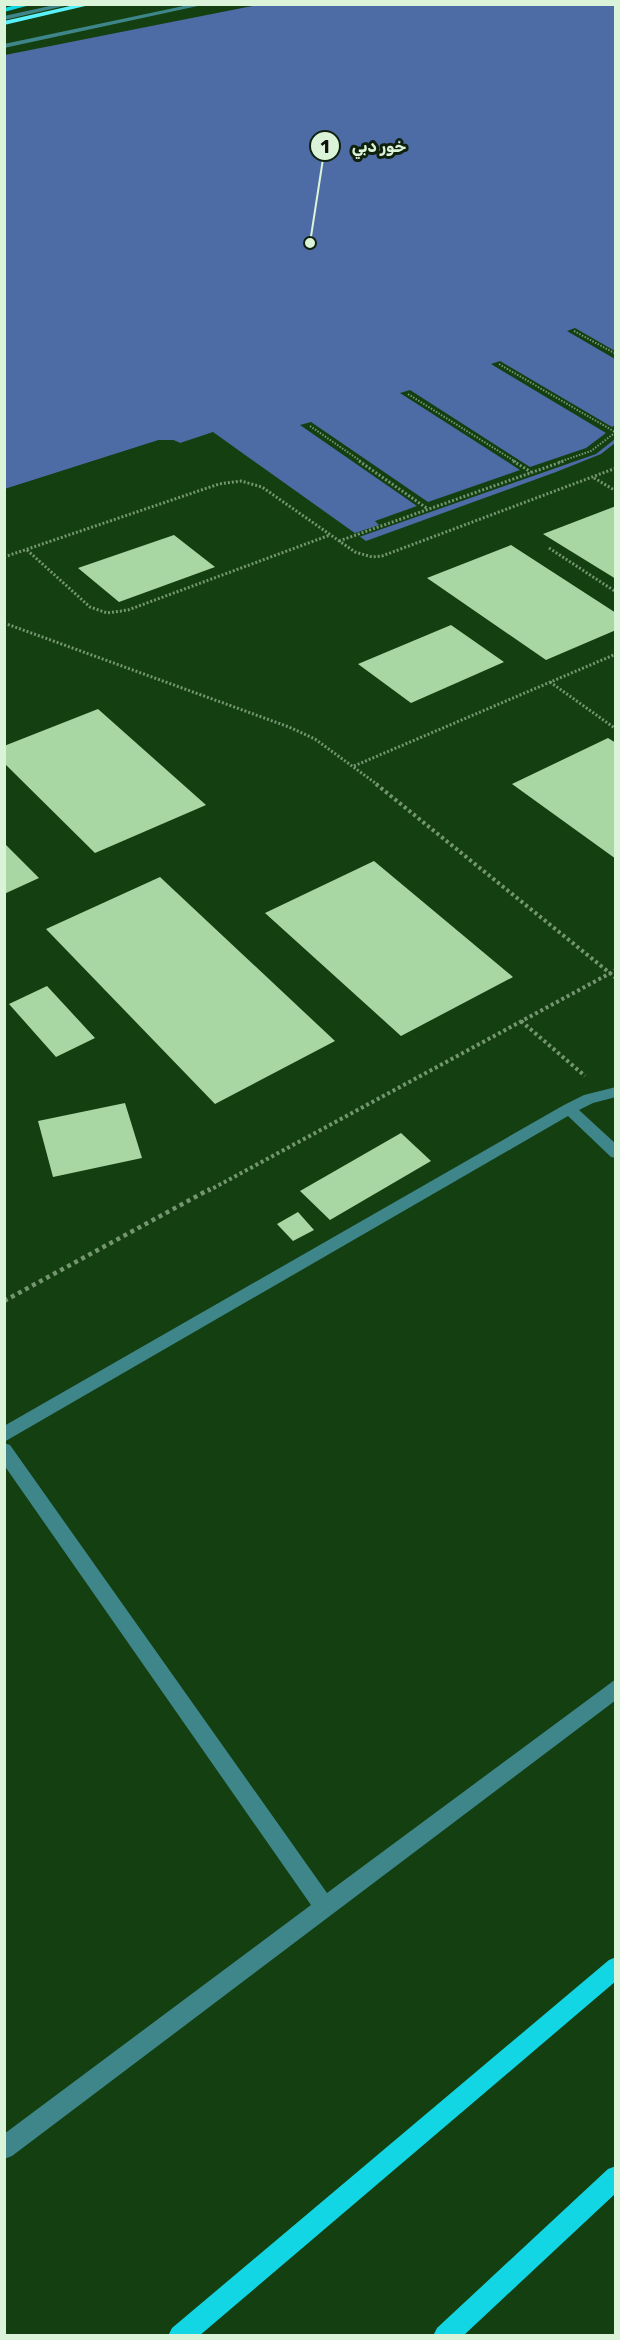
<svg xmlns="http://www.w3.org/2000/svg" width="620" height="2340" font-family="Rubik,Vazirmatn,sans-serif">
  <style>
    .water { fill: #4d6ba5 }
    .pier { fill: #143f11 }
    .building { fill: #a8d7a3 }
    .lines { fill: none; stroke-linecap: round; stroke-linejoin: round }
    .path-far3 { stroke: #739570; stroke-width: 2; stroke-dasharray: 1.5 1.5; stroke-linecap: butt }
    .path-far2 { stroke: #739570; stroke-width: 3; stroke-dasharray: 2 2; stroke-linecap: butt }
    .path-far1 { stroke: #739570; stroke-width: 4; stroke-dasharray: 3 3; stroke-linecap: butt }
    .path { stroke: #739570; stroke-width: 4.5; stroke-dasharray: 4 4; stroke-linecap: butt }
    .minor { fill: #3f868b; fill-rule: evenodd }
    .major { fill: #12d6e3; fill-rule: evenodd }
    .highway { fill: #5af1fc; fill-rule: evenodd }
    .leader { fill: none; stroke: #dbf3d8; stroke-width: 2 }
    .callout-dot { fill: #dbf3d8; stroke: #0f210d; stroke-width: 2 }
    .mark-label { font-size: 18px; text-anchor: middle; font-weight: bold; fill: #111 }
    .callout-label { font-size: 16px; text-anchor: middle; font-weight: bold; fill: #dbf3d8; stroke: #0f210d; stroke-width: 6; stroke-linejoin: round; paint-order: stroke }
  </style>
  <rect width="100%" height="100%" fill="#143f11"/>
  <path class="water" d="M 257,5 L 615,5 L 615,443 L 601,454 L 556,472 L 366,541 L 213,432 L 180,443 L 173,440 L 159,440 L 5,489 L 5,55 Z"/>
  <path class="pier" d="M 575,328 L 615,351 L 615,359 L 567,331 Z
    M 500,361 L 612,427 L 615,425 L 615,439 L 596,454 L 359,537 L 355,533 L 379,525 L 375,521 L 417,506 L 300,425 L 311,422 L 428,502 L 520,470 L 400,393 L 410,390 L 530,467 L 586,448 L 606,433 L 491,364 Z
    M 159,440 L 173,440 L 180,443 L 160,443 L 4,492 L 5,489 Z"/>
  <path class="building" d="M 616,506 L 616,579 L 543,534 Z
    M 174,535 L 215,567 L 119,602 L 78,568 Z
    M 511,545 L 616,613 L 616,630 L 546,660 L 427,578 Z
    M 451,625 L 504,662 L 411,703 L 358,664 Z
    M 98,709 L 206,805 L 95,853 L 4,763 L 4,746 Z
    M 608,738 L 616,743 L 616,859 L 512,784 Z
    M 4,843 L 39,878 L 4,894 Z
    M 374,861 L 513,977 L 401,1036 L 265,913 Z
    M 160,877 L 335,1041 L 215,1104 L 46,929 Z
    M 47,986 L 95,1038 L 56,1057 L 9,1004 Z
    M 125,1103 L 142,1158 L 53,1177 L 38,1121 Z
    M 401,1133 L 431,1161 L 330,1220 L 300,1191 Z
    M 298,1212 L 314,1230 L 293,1241 L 277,1224 Z"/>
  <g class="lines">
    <path class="path-far3" d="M 574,331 L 616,354
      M 499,364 L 615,432
      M 408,394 L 516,462
      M 310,426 L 362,462
      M 559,462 L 591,451 L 616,432"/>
    <path class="path-far2" d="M 359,461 L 428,509
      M 513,461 L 531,472
      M 594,478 L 616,491
      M 339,541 L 564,461
      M 549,548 L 616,592
      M 27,550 L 90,607 L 107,613 L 128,610 L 330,535
      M 4,557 L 219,484 L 241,481 L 262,487 L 355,552 L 372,557 L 382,556 L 616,468
      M 4,623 L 289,727 L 315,739 L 378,785
      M 550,682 L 616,729
      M 354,766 L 616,654"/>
    <path class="path-far1" d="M 376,784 L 616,978
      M 521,1021 L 585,1076
      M 208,1191 L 616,970"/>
    <path class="path" d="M 4,1301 L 210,1189"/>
    <path class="minor" d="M 59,4 L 73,4 L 4,20 L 4,16 Z
      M 193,4 L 207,4 L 4,48 L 4,44 Z
      M 616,1087 L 616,1097 L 593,1103 L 579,1110 L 616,1144 L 616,1158 L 611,1157 L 568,1116 L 4,1442 L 4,1426 L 564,1105 L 584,1095 Z
      M 4,1443 L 10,1445 L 327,1893 L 616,1679 L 616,1700 L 12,2156 L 4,2159 L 4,2134 L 311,1905 L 4,1465 Z"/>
    <path class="major" d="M 20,4 L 34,4 L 4,12 L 4,8 Z
      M 616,1957 L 616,1981 L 199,2336 L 168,2336 L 172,2328 L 609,1960 Z
      M 616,2166 L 616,2193 L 463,2336 L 433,2336 L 437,2328 L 608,2169 Z"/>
    <path class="highway" d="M 79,4 L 94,4 L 4,25 L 4,21 Z"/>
  </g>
  <path class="leader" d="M310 243L325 146"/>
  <g class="callout-dot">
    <circle cx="310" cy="243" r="6"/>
    <circle cx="325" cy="146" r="15"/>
  </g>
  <g class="mark-label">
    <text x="325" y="153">1</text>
  </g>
  <g class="callout-label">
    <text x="379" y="152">خور دبي</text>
  </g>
  <rect width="620" height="2340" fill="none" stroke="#dbf3d8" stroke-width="12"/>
</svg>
